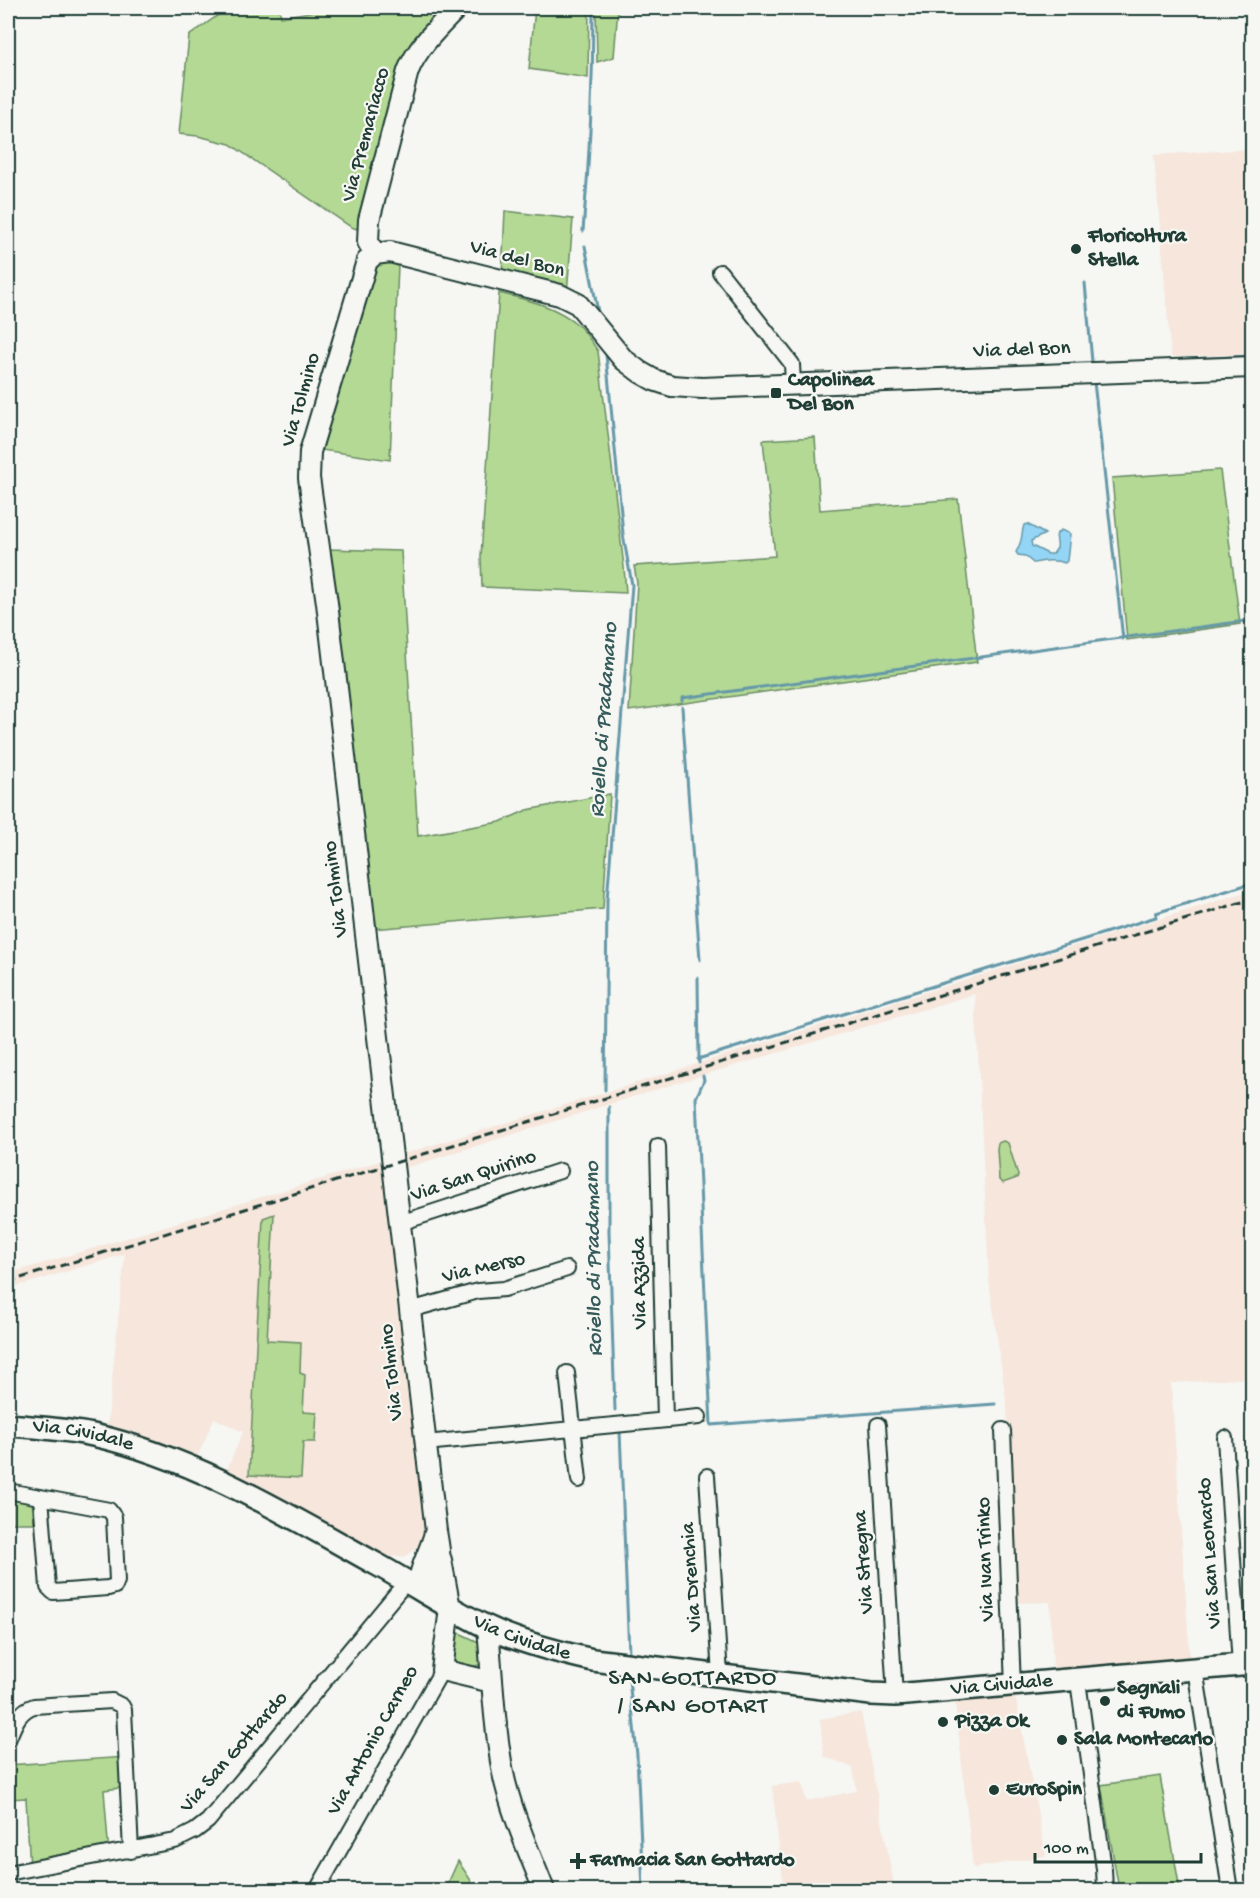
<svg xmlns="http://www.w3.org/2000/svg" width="1260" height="1898" font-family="'Gochi Hand',sans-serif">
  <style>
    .built { fill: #f6e6dc }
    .green { fill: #b3d994; stroke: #698b64; stroke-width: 1.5 }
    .water { fill: #94d4f5; stroke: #6598a8; stroke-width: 1.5 }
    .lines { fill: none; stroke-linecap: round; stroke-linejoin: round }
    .stream { stroke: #6598a8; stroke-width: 3 }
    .street-casing { stroke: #1f3d34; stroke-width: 18 }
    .secondary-casing { stroke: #1f3d34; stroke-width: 24 }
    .primary-casing { stroke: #1f3d34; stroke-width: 26 }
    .street { stroke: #f6f6f2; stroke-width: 14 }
    .secondary { stroke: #f6f6f2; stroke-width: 20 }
    .primary { stroke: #f6f6f2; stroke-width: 21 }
    .rail { stroke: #1f3d34; stroke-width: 3; stroke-dasharray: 9 4.5; stroke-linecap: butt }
    .poi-dot { fill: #1f3d34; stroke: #f6f6f2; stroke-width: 2 }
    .labels { text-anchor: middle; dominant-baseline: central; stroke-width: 4.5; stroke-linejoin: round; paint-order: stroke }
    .street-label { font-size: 21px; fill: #1f3d34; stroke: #f6f6f2 }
    .poi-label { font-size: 21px; font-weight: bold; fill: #1f3d34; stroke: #f6f6f2; text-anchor: start }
    .water-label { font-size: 22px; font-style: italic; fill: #365b5b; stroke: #f6f6f2 }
    .quarter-label { font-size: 24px; letter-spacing: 1.5px; fill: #1f3d34; stroke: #f6f6f2 }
  </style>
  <rect width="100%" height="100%" fill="#f6f6f2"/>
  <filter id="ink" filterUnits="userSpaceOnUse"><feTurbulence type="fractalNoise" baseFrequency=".0167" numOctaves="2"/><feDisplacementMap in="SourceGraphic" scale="12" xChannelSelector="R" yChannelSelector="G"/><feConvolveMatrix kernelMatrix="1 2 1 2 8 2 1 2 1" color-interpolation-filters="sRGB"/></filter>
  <g filter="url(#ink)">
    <path class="built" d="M 1252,149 L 1252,354 L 1171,357 L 1154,155 Z
      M 1252,890 L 1252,1378 L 1171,1383 L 1190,1661 L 1053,1671 L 1050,1602 L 1015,1603 L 1007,1407 L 989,1280 L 975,994 L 693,1078 L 383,1175 L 425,1529 L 423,1540 L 418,1548 L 404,1557 L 386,1556 L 226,1472 L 243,1432 L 214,1418 L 197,1458 L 107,1428 L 125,1254 L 8,1289 L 8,1274 L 601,1094 Z
      M 1015,1695 L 1046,1856 L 973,1868 L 955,1700 Z
      M 861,1712 L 895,1890 L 784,1890 L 772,1786 L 802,1782 L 806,1801 L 857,1791 L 853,1768 L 824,1756 L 820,1719 Z"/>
    <path class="green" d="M 228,8 L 279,8 L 281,17 L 332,8 L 447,8 L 418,41 L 360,230 L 351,227 L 230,144 L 198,136 L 179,134 L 189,36 Z
      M 535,8 L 589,8 L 588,78 L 529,69 Z
      M 596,8 L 618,8 L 614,57 L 597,62 Z
      M 505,211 L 573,219 L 567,293 L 502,275 Z
      M 389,262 L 398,265 L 390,460 L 321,450 L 373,269 L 382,263 Z
      M 499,293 C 527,300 555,305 578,325 C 586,332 592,343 598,351 L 624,567 L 626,593 L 482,587 L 481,556 Z
      M 815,437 L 820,510 L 958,499 L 977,662 L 629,711 L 637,583 L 634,566 L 775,556 L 763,440 Z
      M 1220,470 L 1240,624 L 1127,640 L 1112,478 Z
      M 326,549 L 401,551 L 418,836 L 500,822 L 527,810 L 610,794 L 603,909 L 373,929 L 365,840 Z
      M 1003,1141 L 1008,1143 L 1018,1175 L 1017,1178 L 1003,1183 L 999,1180 L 997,1149 L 998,1143 Z
      M 274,1214 L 267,1340 L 301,1342 L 300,1373 L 305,1375 L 303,1412 L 317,1413 L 315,1442 L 303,1442 L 301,1478 L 249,1475 L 263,1218 Z
      M 8,1496 L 32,1501 L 34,1523 L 8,1523 Z
      M 455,1631 L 485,1645 L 482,1663 C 472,1670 460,1665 449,1661 Z
      M 127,1757 L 128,1787 L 104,1790 L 109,1855 L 30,1869 L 26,1798 L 8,1799 L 8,1765 Z
      M 1160,1776 L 1180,1890 L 1119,1890 L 1101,1785 Z
      M 458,1861 L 470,1879 L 474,1890 L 445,1890 Z"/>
    <path class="water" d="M 1027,524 L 1045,534 L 1031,541 L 1032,546 L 1048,554 L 1053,554 L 1057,548 C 1059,540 1052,535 1061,530 L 1070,534 L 1067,561 L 1065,563 C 1053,559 1044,561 1033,563 L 1025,556 L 1018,555 L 1016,552 C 1024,538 1020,538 1024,525 Z"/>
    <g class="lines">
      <path class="stream" d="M 583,231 C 590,156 593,82 593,8
        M 585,246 L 599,317
        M 1085,283 L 1092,362
        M 1128,362 L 1252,356
        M 1060,364 L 1074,363
        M 1094,382 L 1123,639
        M 682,701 L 682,698 L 1252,620
        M 682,707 L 700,960
        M 698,977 L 699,1063
        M 698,1059 L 1156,917 L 1156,913 L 1252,883
        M 703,1076 L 704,1080 L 696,1098 L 711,1425 L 995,1404
        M 605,1090 L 607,900 L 632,585 L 623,534 L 606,354
        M 609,1107 L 609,1232 L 615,1410
        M 620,1431 L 629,1654
        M 629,1679 L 637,1755 L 643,1890"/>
      <defs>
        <path id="street" d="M 720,272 L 792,364 L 793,384
          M 658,1146 L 665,1420
          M 400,1223 L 560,1171
          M 410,1310 L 478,1291 L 504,1289 L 567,1269
          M 567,1373 L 579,1480
          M 878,1425 L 895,1695
          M 1003,1430 L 1013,1687
          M 1225,1438 L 1240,1665
          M 425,1443 L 699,1417
          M 707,1476 L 720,1675
          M 8,1491 L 109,1510 L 114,1517 L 117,1581 L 115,1586 L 108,1588 L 53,1592 L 48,1587 L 41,1497
          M 1195,1669 L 1230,1890
          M 1078,1681 L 1104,1869 L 1105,1890
          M 8,1740 C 14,1726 18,1711 34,1706 L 112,1701 L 122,1706 L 124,1710 L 131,1851
          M 8,1873 L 175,1841 L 195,1831 L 208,1821 L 406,1582
          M 317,1890 L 442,1670"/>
        <path id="secondary" d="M 375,254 L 368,242 L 369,220 L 408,71 C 418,46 439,27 457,8
          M 441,1560 L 450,1608 L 442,1670 L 492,1682
          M 418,1588 C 446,1575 440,1556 436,1531 L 327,603 L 309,478 L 310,452 L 367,261 L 375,254 L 390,252 L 560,295 L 578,304 L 623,359 L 640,372 L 654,380 L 672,386 L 702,388 L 1252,367
          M 418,1588 C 419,1569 430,1552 435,1533
          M 488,1627 C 492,1676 494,1725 503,1773 C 511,1812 530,1854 544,1890"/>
        <g id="primary">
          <path id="s1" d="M 8,1425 C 36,1427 65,1429 93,1435 C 195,1458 288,1515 378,1565 C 414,1585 448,1608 485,1626 C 518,1642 557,1652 593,1660 L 871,1694 L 895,1695 L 1252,1664"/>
        </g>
      </defs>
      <use href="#street" class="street-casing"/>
      <use href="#secondary" class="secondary-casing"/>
      <use href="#primary" class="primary-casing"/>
      <use href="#street" class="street"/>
      <use href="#secondary" class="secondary"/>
      <use href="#primary" class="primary"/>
      <path class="rail" d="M 8,1282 L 1252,899"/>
    </g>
  </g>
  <g class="poi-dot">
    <circle cx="1076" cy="249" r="6"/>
    <rect x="770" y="387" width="12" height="12" rx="3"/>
    <circle cx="1105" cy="1701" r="6"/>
    <circle cx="943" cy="1722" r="6"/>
    <circle cx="1062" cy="1740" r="6"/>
    <circle cx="994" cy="1790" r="6"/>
    <path d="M575 1852h6v6h6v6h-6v6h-6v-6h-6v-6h6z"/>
  </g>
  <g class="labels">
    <g class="street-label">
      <text transform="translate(367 135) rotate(-75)">Via Premariacco</text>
      <text transform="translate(517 260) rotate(15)">Via del Bon</text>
      <text transform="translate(1022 351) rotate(-2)">Via del Bon</text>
      <text transform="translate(302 400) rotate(-74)">Via Tolmino</text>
      <text transform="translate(337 889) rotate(-97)">Via Tolmino</text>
      <text transform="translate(474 1177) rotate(-18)">Via San Quirino</text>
      <text transform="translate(484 1269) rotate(-13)">Via Merso</text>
      <text transform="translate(641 1283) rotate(-91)">Via Azzida</text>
      <text transform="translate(393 1372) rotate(-96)">Via Tolmino</text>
      <text stroke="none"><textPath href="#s1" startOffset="76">Via Cividale</textPath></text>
      <text transform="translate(1211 1553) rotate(-94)">Via San Leonardo</text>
      <text transform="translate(987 1559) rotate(-92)">Via Ivan Trinko</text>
      <text transform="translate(865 1562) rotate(-94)">Via Stregna</text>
      <text transform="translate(693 1577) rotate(-94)">Via Drenchia</text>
      <text stroke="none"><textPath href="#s1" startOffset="562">Via Cividale</textPath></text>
      <text stroke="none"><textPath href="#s1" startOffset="1048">Via Cividale</textPath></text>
      <text transform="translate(374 1741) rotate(-61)">Via Antonio Carneo</text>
      <text transform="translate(235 1753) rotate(-49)">Via San Gottardo</text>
    </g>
    <g class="poi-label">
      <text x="1088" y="237">Floricoltura<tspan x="1088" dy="24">Stella</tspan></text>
      <text x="788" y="381">Capolinea<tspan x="788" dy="24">Del Bon</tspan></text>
      <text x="1117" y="1689">Segnali<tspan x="1117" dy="24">di Fumo</tspan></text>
      <text x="955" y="1722">Pizza Ok</text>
      <text x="1074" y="1740">Sala Montecarlo</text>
      <text x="1006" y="1790">EuroSpin</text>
      <text x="590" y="1861">Farmacia San Gottardo</text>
    </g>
    <g class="water-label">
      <text transform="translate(605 720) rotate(-86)">Roiello di Pradamano</text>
      <text transform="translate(595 1259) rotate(-91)">Roiello di Pradamano</text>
    </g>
    <g class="quarter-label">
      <text x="693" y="1679">SAN GOTTARDO<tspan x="693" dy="28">/ SAN GOTART</tspan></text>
    </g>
  </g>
  <rect width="1260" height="1898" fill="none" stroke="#f6f6f2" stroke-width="30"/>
  <rect x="15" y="15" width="1230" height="1868" fill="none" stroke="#1f3d34" stroke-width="2" filter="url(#ink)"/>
  <path d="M1035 1853v9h166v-9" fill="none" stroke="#1f3d34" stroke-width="3"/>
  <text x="1044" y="1853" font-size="18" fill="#1f3d34" stroke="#f6f6f2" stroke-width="4.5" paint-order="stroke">100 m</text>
</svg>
